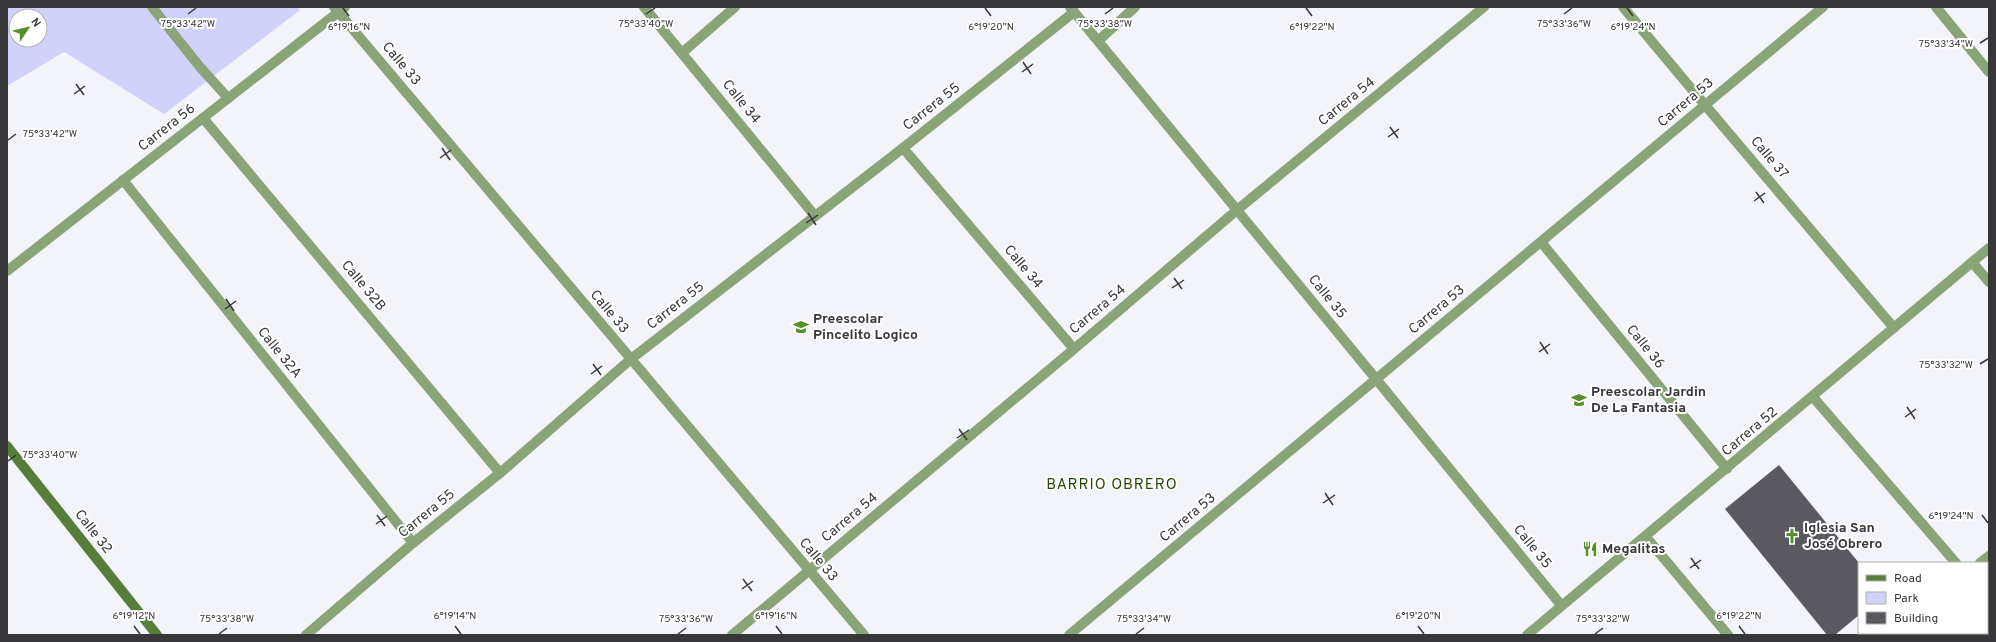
<svg xmlns="http://www.w3.org/2000/svg" width="1996" height="642" font-family="Overpass,sans-serif">
  <style>
    .green { fill: #d1d2fc; fill-rule: evenodd }
    .building { fill: #59595f }
    .lines { fill: none; stroke-linecap: round; stroke-linejoin: round }
    .service { stroke: #89a578; stroke-width: 10 }
    .minor { stroke: #89a578; stroke-width: 10 }
    .tertiary { stroke: #89a578; stroke-width: 10 }
    .secondary { stroke: #567e3a; stroke-width: 10 }
    .ticks { fill: none; stroke: #37373a; stroke-width: 1.5 }
    .labels { text-anchor: middle; dominant-baseline: central; stroke-width: 4; stroke-linejoin: round; paint-order: stroke }
    .street-label { font-size: 14px; fill: #37373a; stroke: #fff }
    .poi-label { font-size: 14px; font-weight: bold; fill: #37373a; stroke: #fff; text-anchor: start }
    .neighbourhood-label { font-size: 15px; letter-spacing: 1px; fill: #264905; stroke: #fff }
    .ticks-label { font-size: 10px; text-anchor: middle; fill: #37373a; stroke: #fff; stroke-width: 4; stroke-linejoin: round; paint-order: stroke }
  </style>
  <rect width="100%" height="100%" fill="#f3f3fa"/>
  <path class="green" d="M 7,7 L 297,7 L 300,10 L 164,114 L 64,52 L 7,86 ZM 16,16 L 40,16 L 40,40 L 16,40 Z"/>
  <path class="building" d="M 1779,465 L 1859,563 L 1859,615 L 1835,635 L 1827,635 L 1725,509 Z"/>
  <g class="lines">
    <path class="service" d="M 152,7 L 200,67 L 228,98"/>
    <path class="minor" d="M 644,7 L 815,216
      M 1823,7 L 1705,105 L 1894,328
      M 1936,7 L 1989,72
      M 683,52 L 735,7
      M 203,118 L 500,473
      M 903,148 L 1074,349
      M 123,180 L 413,543
      M 1541,242 L 1727,469
      M 1972,262 L 1989,282
      M 1376,379 L 1561,605
      M 1813,397 L 1956,563
      M 1646,537 L 1728,635
      M 1980,563 L 1989,556
      M 732,635 L 1074,349 L 1237,210 L 1484,7
      M 1527,635 L 1989,248
      M 1893,635 L 1895,633"/>
    <path class="tertiary" d="M 334,7 L 864,635
      M 1070,7 L 1376,379
      M 1098,41 L 1135,7
      M 7,271 L 345,7
      M 306,635 L 413,543 L 500,473 L 631,359 L 903,148 L 1074,12
      M 1069,635 L 1705,105 L 1623,7"/>
    <path class="secondary" d="M 7,446 L 157,635"/>
  </g>
  <path class="ticks" d="M 343,8 L 349,16M 985,8 L 991,16M 1306,8 L 1312,16M 1627,8 L 1633,16M 188,14 L 196,8M 646,14 L 655,8M 1105,14 L 1113,8M 1564,14 L 1572,8M 1980,43 L 1988,38M 1023,62 L 1031,74M 1022,72 L 1033,64M 76,84 L 84,95M 74,94 L 85,86M 1390,127 L 1398,138M 1388,137 L 1399,129M 8,140 L 16,134M 442,148 L 450,160M 440,158 L 451,150M 1756,192 L 1764,203M 1754,201 L 1765,193M 808,213 L 816,225M 806,223 L 818,215M 1174,278 L 1182,289M 1172,288 L 1184,280M 226,299 L 234,311M 225,309 L 236,301M 1540,342 L 1548,354M 1539,352 L 1550,344M 593,364 L 601,375M 1980,364 L 1988,359M 591,374 L 602,366M 1907,407 L 1915,419M 1905,417 L 1916,409M 959,429 L 967,440M 957,438 L 969,430M 8,461 L 16,455M 1325,493 L 1333,505M 1323,503 L 1335,495M 377,515 L 385,526M 1982,515 L 1988,523M 376,524 L 387,516M 1691,558 L 1699,569M 1690,568 L 1701,560M 743,579 L 752,591M 742,589 L 753,581M 134,626 L 140,634M 455,626 L 461,634M 776,626 L 782,634M 1418,626 L 1424,634M 1739,626 L 1745,634M 219,634 L 227,628M 678,634 L 686,628M 1136,634 L 1144,628M 1595,634 L 1603,628"/>
  <defs>
    <symbol id="school-bare" viewBox="-9 -9 18 18"><path d="M0-5L7-2L0 1L-7-2ZM-4 1L0 2.5L4 1V4Q0 6-4 4Z" fill="#568e29" stroke="#fff" stroke-width="2.5" paint-order="stroke"/></symbol>
    <symbol id="church-bare" viewBox="-9 -9 18 18"><path d="M-1.2-6h2.4v3.5h3.3v2.4h-3.3V6h-2.4V-.1h-3.3v-2.4h3.3Z" fill="#568e29" stroke="#fff" stroke-width="2.5" paint-order="stroke"/></symbol>
    <symbol id="restaurant-bare" viewBox="-9 -9 18 18"><path d="M-5-6h1v4h1v-4h1v4h1v-4h1v5L-1.5 .5V6h-2V.5L-5-1ZM5-6V6H3V1.5H1.5Q1.5-4 5-6Z" fill="#568e29" stroke="#fff" stroke-width="2.5" paint-order="stroke"/></symbol>
  </defs>
  <g fill-rule="evenodd">
    <use href="#school-bare" x="790" y="316" width="22" height="22"/>
    <use href="#school-bare" x="1568" y="389" width="22" height="22"/>
    <use href="#church-bare" x="1781" y="525" width="22" height="22"/>
    <use href="#restaurant-bare" x="1579" y="538" width="22" height="22"/>
  </g>
  <g class="labels">
    <g class="street-label">
      <text transform="translate(401 64) rotate(50)">Calle 33</text>
      <text transform="translate(741 102) rotate(51)">Calle 34</text>
      <text transform="translate(1347 102) rotate(-39)">Carrera 54</text>
      <text transform="translate(1686 103) rotate(-40)">Carrera 53</text>
      <text transform="translate(932 107) rotate(-38)">Carrera 55</text>
      <text transform="translate(167 128) rotate(-38)">Carrera 56</text>
      <text transform="translate(1769 158) rotate(50)">Calle 37</text>
      <text transform="translate(1023 267) rotate(50)">Calle 34</text>
      <text transform="translate(363 286) rotate(50)">Calle 32B</text>
      <text transform="translate(1327 297) rotate(51)">Calle 35</text>
      <text transform="translate(676 306) rotate(-38)">Carrera 55</text>
      <text transform="translate(1098 310) rotate(-40)">Carrera 54</text>
      <text transform="translate(1437 310) rotate(-40)">Carrera 53</text>
      <text transform="translate(609 312) rotate(50)">Calle 33</text>
      <text transform="translate(1645 347) rotate(51)">Calle 36</text>
      <text transform="translate(279 353) rotate(51)">Calle 32A</text>
      <text transform="translate(1750 432) rotate(-40)">Carrera 52</text>
      <text transform="translate(427 514) rotate(-39)">Carrera 55</text>
      <text transform="translate(850 518) rotate(-40)">Carrera 54</text>
      <text transform="translate(1188 518) rotate(-40)">Carrera 53</text>
      <text transform="translate(93 532) rotate(52)">Calle 32</text>
      <text transform="translate(1532 547) rotate(51)">Calle 35</text>
      <text transform="translate(818 560) rotate(50)">Calle 33</text>
    </g>
    <g class="poi-label">
      <text x="813" y="319">Preescolar<tspan x="813" dy="16">Pincelito Logico</tspan></text>
      <text x="1591" y="392">Preescolar Jardin<tspan x="1591" dy="16">De La Fantasia</tspan></text>
      <text x="1804" y="528">Iglesia San<tspan x="1804" dy="16">José Obrero</tspan></text>
      <text x="1602" y="549">Megalitas</text>
    </g>
    <g class="neighbourhood-label">
      <text x="1112" y="485">BARRIO OBRERO</text>
    </g>
  </g>
  <g class="ticks-label">
    <text x="188" y="27">75°33'42"W</text>
    <text x="646" y="27">75°33'40"W</text>
    <text x="1105" y="27">75°33'38"W</text>
    <text x="1564" y="27">75°33'36"W</text>
    <text x="349" y="30">6°19'16"N</text>
    <text x="991" y="30">6°19'20"N</text>
    <text x="1312" y="30">6°19'22"N</text>
    <text x="1633" y="30">6°19'24"N</text>
    <text x="1946" y="47">75°33'34"W</text>
    <text x="50" y="137">75°33'42"W</text>
    <text x="1946" y="368">75°33'32"W</text>
    <text x="50" y="458">75°33'40"W</text>
    <text x="1951" y="519">6°19'24"N</text>
    <text x="134" y="619">6°19'12"N</text>
    <text x="455" y="619">6°19'14"N</text>
    <text x="776" y="619">6°19'16"N</text>
    <text x="1418" y="619">6°19'20"N</text>
    <text x="1739" y="619">6°19'22"N</text>
    <text x="227" y="622">75°33'38"W</text>
    <text x="686" y="622">75°33'36"W</text>
    <text x="1144" y="622">75°33'34"W</text>
    <text x="1603" y="622">75°33'32"W</text>
  </g>
  <rect width="1996" height="642" fill="none" stroke="#37373a" stroke-width="16"/>
  <rect x="1858" y="562" width="130" height="72" fill="#ffffff" stroke="#afafb0"/>
  <rect x="1866" y="575" width="20" height="6" fill="#567e3a" stroke="#afafb0"/>
  <text x="1894" y="582" font-size="12" fill="#37373a">Road</text>
  <rect x="1866" y="592" width="20" height="12" fill="#d1d2fc" stroke="#afafb0"/>
  <text x="1894" y="602" font-size="12" fill="#37373a">Park</text>
  <rect x="1866" y="612" width="20" height="12" fill="#59595f" stroke="#afafb0"/>
  <text x="1894" y="622" font-size="12" fill="#37373a">Building</text>
  <g transform="translate(28 28) rotate(55)"><circle r="19" fill="#ffffff" stroke="#afafb0"/>
  <path d="M0-3L7 15L0 10L-7 15Z" fill="#568e29"/>
  <text y="-6" font-size="11" font-weight="bold" text-anchor="middle" fill="#37373a">N</text>
  </g>
</svg>
